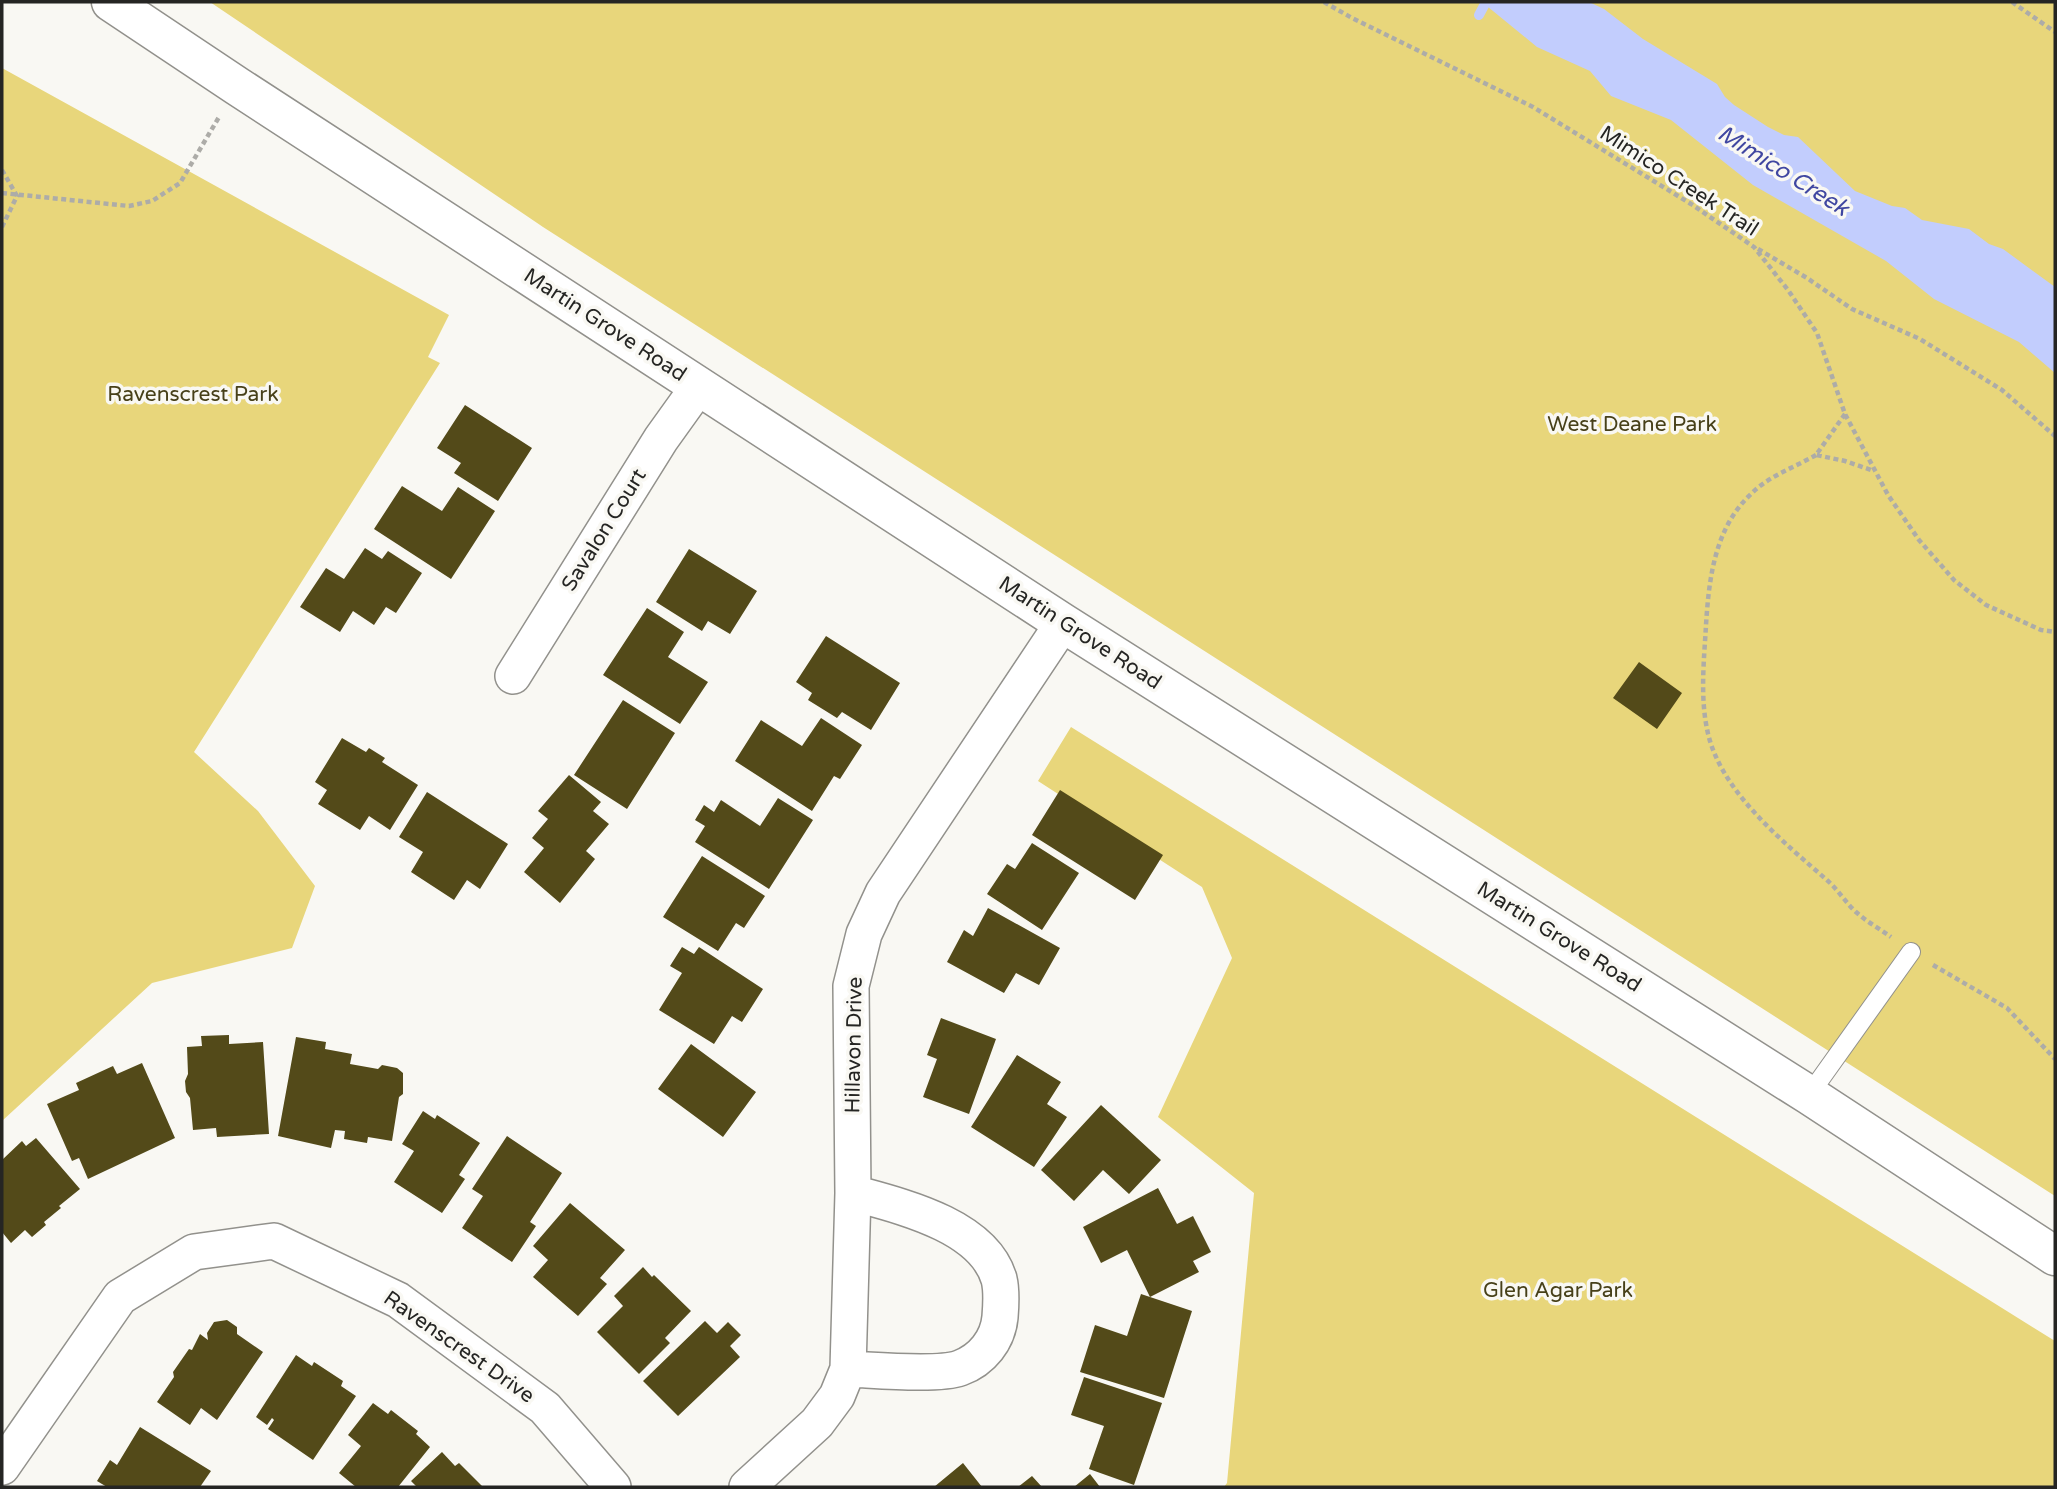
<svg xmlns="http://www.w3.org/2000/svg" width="2057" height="1489" font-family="'Varela Round',sans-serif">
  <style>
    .green { fill: #e8d67b }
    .water { fill: #c2cdfd }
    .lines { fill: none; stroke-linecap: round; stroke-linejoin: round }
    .stream { stroke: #c2cdfd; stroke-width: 10 }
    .building { fill: #534a19 }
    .lane-casing { stroke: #92918c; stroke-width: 20 }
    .street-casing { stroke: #92918c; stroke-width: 38 }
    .secondary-casing { stroke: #92918c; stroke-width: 41 }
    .path { stroke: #adaca8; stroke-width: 4.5; stroke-dasharray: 5 3.5; stroke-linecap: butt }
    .lane { stroke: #fff; stroke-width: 18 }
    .street { stroke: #fff; stroke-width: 35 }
    .secondary { stroke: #fff; stroke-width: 38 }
    .labels { text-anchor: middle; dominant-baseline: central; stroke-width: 7; stroke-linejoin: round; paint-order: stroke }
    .street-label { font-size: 21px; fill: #252523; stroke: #f9f8f3 }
    .park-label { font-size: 21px; fill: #474019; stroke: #f9f8f3 }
    .water-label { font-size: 23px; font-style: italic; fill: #4047a1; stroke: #f9f8f3 }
  </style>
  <rect width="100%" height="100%" fill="#f9f8f3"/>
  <path class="green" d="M 210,2 L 2055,2 L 2055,1196 L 543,227 Z
    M 2,68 L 449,315 L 428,357 L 440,363 L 194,752 L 258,811 L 315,886 L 292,948 L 152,983 L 2,1121 Z
    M 1071,727 L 2055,1341 L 2055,1487 L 1224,1487 L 1227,1483 L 1254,1193 L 1158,1117 L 1232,958 L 1202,887 L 1038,781 Z"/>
  <path class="water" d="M 1482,2 L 1589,2 L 1604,9 L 1643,39 L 1717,84 L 1725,97 L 1734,105 L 1768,127 L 1784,135 L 1798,137 L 1855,191 L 1892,206 L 1905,208 L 1922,220 L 1969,229 L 1989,244 L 2003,249 L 2055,287 L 2055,373 L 2019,342 L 1934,299 L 1886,261 L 1753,185 L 1671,120 L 1611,96 L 1590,71 L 1537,47 Z"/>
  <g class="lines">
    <path class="stream" d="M 1479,15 L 1486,2"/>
  </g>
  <path class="building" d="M 465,405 L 532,448 L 498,501 L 454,473 L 461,463 L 437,448 Z
    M 402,486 L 442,511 L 458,487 L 495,511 L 451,579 L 374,529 Z
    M 365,548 L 382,559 L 388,551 L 422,573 L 396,613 L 386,607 L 374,625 L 353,611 L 340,632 L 300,607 L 326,568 L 344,579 Z
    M 689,549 L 757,591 L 730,634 L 708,621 L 702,631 L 656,602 Z
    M 647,608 L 684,632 L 668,657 L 708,682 L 680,724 L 603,675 Z
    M 826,636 L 900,683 L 871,730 L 842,712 L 837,718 L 808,700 L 812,693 L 796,682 Z
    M 1639,662 L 1682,693 L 1657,729 L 1613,698 Z
    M 623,700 L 675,733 L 627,809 L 574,775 Z
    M 821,718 L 862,745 L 840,779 L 834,776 L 812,811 L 735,761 L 761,720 L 802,746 Z
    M 342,738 L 366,752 L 369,748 L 385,758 L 382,762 L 418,785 L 390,830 L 369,816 L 360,830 L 318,804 L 327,790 L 315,782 Z
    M 569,775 L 601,802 L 593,811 L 609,824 L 586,851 L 595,859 L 560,903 L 524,872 L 544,848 L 532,838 L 548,819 L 538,811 Z
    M 1060,790 L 1163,855 L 1135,900 L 1032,835 Z
    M 427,792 L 508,844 L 480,889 L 467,880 L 454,900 L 411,872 L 423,852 L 399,837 Z
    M 778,798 L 813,820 L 769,889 L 695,842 L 705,826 L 695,820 L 704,805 L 714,812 L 721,800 L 760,826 Z
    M 1032,843 L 1079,873 L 1042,930 L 987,894 L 1007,864 L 1015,869 Z
    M 702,856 L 765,896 L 744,928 L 736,923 L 718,951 L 663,917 Z
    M 988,908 L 1060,948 L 1039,985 L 1016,973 L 1004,993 L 947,962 L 964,930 L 973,936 Z
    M 682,947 L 694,954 L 699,947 L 763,989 L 742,1022 L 732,1016 L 714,1044 L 659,1010 L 682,973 L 670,966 Z
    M 941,1018 L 996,1039 L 969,1114 L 923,1097 L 937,1059 L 927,1055 Z
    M 229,1035 L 229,1044 L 263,1042 L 269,1134 L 217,1137 L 216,1128 L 193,1130 L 190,1098 L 186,1092 L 185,1081 L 188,1074 L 187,1047 L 202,1046 L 201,1036 Z
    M 296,1037 L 326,1042 L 325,1049 L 352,1054 L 350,1064 L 378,1069 L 382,1065 L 397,1068 L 403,1073 L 403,1094 L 399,1097 L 392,1141 L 368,1137 L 367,1143 L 344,1139 L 345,1131 L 335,1130 L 331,1148 L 278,1136 Z
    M 691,1044 L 756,1092 L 723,1137 L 658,1089 Z
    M 1017,1055 L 1061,1082 L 1047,1104 L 1067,1117 L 1034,1167 L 971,1127 Z
    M 142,1063 L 175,1138 L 88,1179 L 79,1158 L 72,1161 L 47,1104 L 79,1090 L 76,1083 L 113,1066 L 117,1074 Z
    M 1101,1105 L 1161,1160 L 1129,1194 L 1103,1170 L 1074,1201 L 1041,1170 Z
    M 423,1111 L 435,1119 L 437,1115 L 480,1143 L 459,1175 L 465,1179 L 442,1213 L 394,1182 L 414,1151 L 402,1144 Z
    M 507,1136 L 562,1173 L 530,1222 L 536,1226 L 512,1262 L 462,1228 L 483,1196 L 472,1189 Z
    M 36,1138 L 80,1189 L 59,1206 L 61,1208 L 44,1222 L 46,1225 L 32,1237 L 25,1230 L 11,1243 L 2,1232 L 2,1160 L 22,1141 L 26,1146 Z
    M 1158,1188 L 1177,1224 L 1193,1216 L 1211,1252 L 1193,1261 L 1199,1272 L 1150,1297 L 1127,1250 L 1101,1263 L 1083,1227 Z
    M 570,1203 L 625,1250 L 600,1278 L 607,1284 L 578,1316 L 533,1277 L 548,1260 L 533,1246 Z
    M 643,1267 L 652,1277 L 654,1275 L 691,1311 L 665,1338 L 670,1343 L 639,1374 L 597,1332 L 623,1306 L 614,1296 Z
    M 1141,1294 L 1192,1311 L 1164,1398 L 1080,1372 L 1095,1325 L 1127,1336 Z
    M 227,1320 L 237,1327 L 237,1334 L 263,1352 L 217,1420 L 201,1408 L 190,1425 L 157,1402 L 174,1377 L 173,1372 L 189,1349 L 192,1350 L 200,1334 L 208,1340 L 207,1333 L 214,1322 Z
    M 705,1321 L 717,1333 L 728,1322 L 741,1335 L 730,1346 L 740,1357 L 678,1416 L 643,1381 Z
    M 296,1355 L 312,1366 L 314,1362 L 343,1381 L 341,1386 L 356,1396 L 313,1460 L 268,1429 L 274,1420 L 272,1418 L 267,1425 L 256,1417 Z
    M 1084,1377 L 1162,1403 L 1134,1485 L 1089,1469 L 1104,1426 L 1071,1415 Z
    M 373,1403 L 388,1414 L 391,1410 L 418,1431 L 416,1434 L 430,1447 L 398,1487 L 356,1487 L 339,1473 L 361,1446 L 348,1435 Z
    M 140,1427 L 211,1471 L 200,1487 L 107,1487 L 97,1481 L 110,1460 L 117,1465 Z
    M 442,1452 L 455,1466 L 459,1463 L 483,1487 L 417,1487 L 411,1481 Z
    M 963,1463 L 982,1487 L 934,1487 Z
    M 1090,1474 L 1100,1487 L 1074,1487 Z
    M 1032,1476 L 1042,1487 L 1018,1487 Z"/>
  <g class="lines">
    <defs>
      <path id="lane" d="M 1809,1095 L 1911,952"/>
      <path id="street" d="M 513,676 L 661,439 L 699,386
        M 848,1369 C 874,1370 938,1376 960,1368 C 982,1360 998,1340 1000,1317 C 1001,1305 1002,1291 999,1279 C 983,1225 900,1206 853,1193
        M 2,1467 L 120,1297 L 194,1252 L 274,1241 L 398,1300 L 545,1408 L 613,1487
        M 747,1487 L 817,1423 L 837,1396 L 848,1369 L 853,1193 L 851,986 L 864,934 L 883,893 L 1063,623"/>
      <path id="secondary" d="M 111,2 L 237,86 L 1063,623 L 1809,1095 L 2055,1256"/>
    </defs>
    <use href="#lane" class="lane-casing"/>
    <use href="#street" class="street-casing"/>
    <use href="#secondary" class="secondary-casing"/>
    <path class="path" d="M 1324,2 L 1352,18 L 1533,107 L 1691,204 L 1754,247 L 1788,290 L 1817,333 L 1845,414 L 1888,495 L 1919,540 L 1954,580 L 1986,605 L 2041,630 L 2055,632
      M 2012,2 L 2055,32
      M 2,170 L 17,196 L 2,227
      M 2,193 L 129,206 L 152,201 L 180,183 L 219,117
      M 1758,249 L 1807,278 L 1852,309 L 1920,339 L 2002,390 L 2055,436
      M 1845,414 L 1816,455 L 1845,461 L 1874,471
      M 1816,455 C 1795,467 1769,476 1752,493 C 1715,527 1709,577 1706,625 C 1704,662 1699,704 1710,741 C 1727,797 1786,844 1828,881 C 1839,891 1846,903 1856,912 C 1867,922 1880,929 1891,937
      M 1933,965 L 2007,1008 L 2055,1059"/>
    <use href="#lane" class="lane"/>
    <use href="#street" class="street"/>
    <use href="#secondary" class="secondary"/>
  </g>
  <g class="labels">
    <g class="street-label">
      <text transform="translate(1679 181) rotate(33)">Mimico Creek Trail</text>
      <text transform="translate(605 325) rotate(33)">Martin Grove Road</text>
      <text transform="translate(604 530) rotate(-58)">Savalon Court</text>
      <text transform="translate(1080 633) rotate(33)">Martin Grove Road</text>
      <text transform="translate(1559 937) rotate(32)">Martin Grove Road</text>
      <text transform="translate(854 1045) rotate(-89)">Hillavon Drive</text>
      <text transform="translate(459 1347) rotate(35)">Ravenscrest Drive</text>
    </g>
    <g class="park-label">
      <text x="193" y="394">Ravenscrest Park</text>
      <text x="1632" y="424">West Deane Park</text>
      <text x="1558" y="1290">Glen Agar Park</text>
    </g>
    <g class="water-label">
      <text transform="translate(1783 171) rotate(32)">Mimico Creek</text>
    </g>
  </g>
  <rect width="2057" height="1489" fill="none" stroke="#252523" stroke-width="7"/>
</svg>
